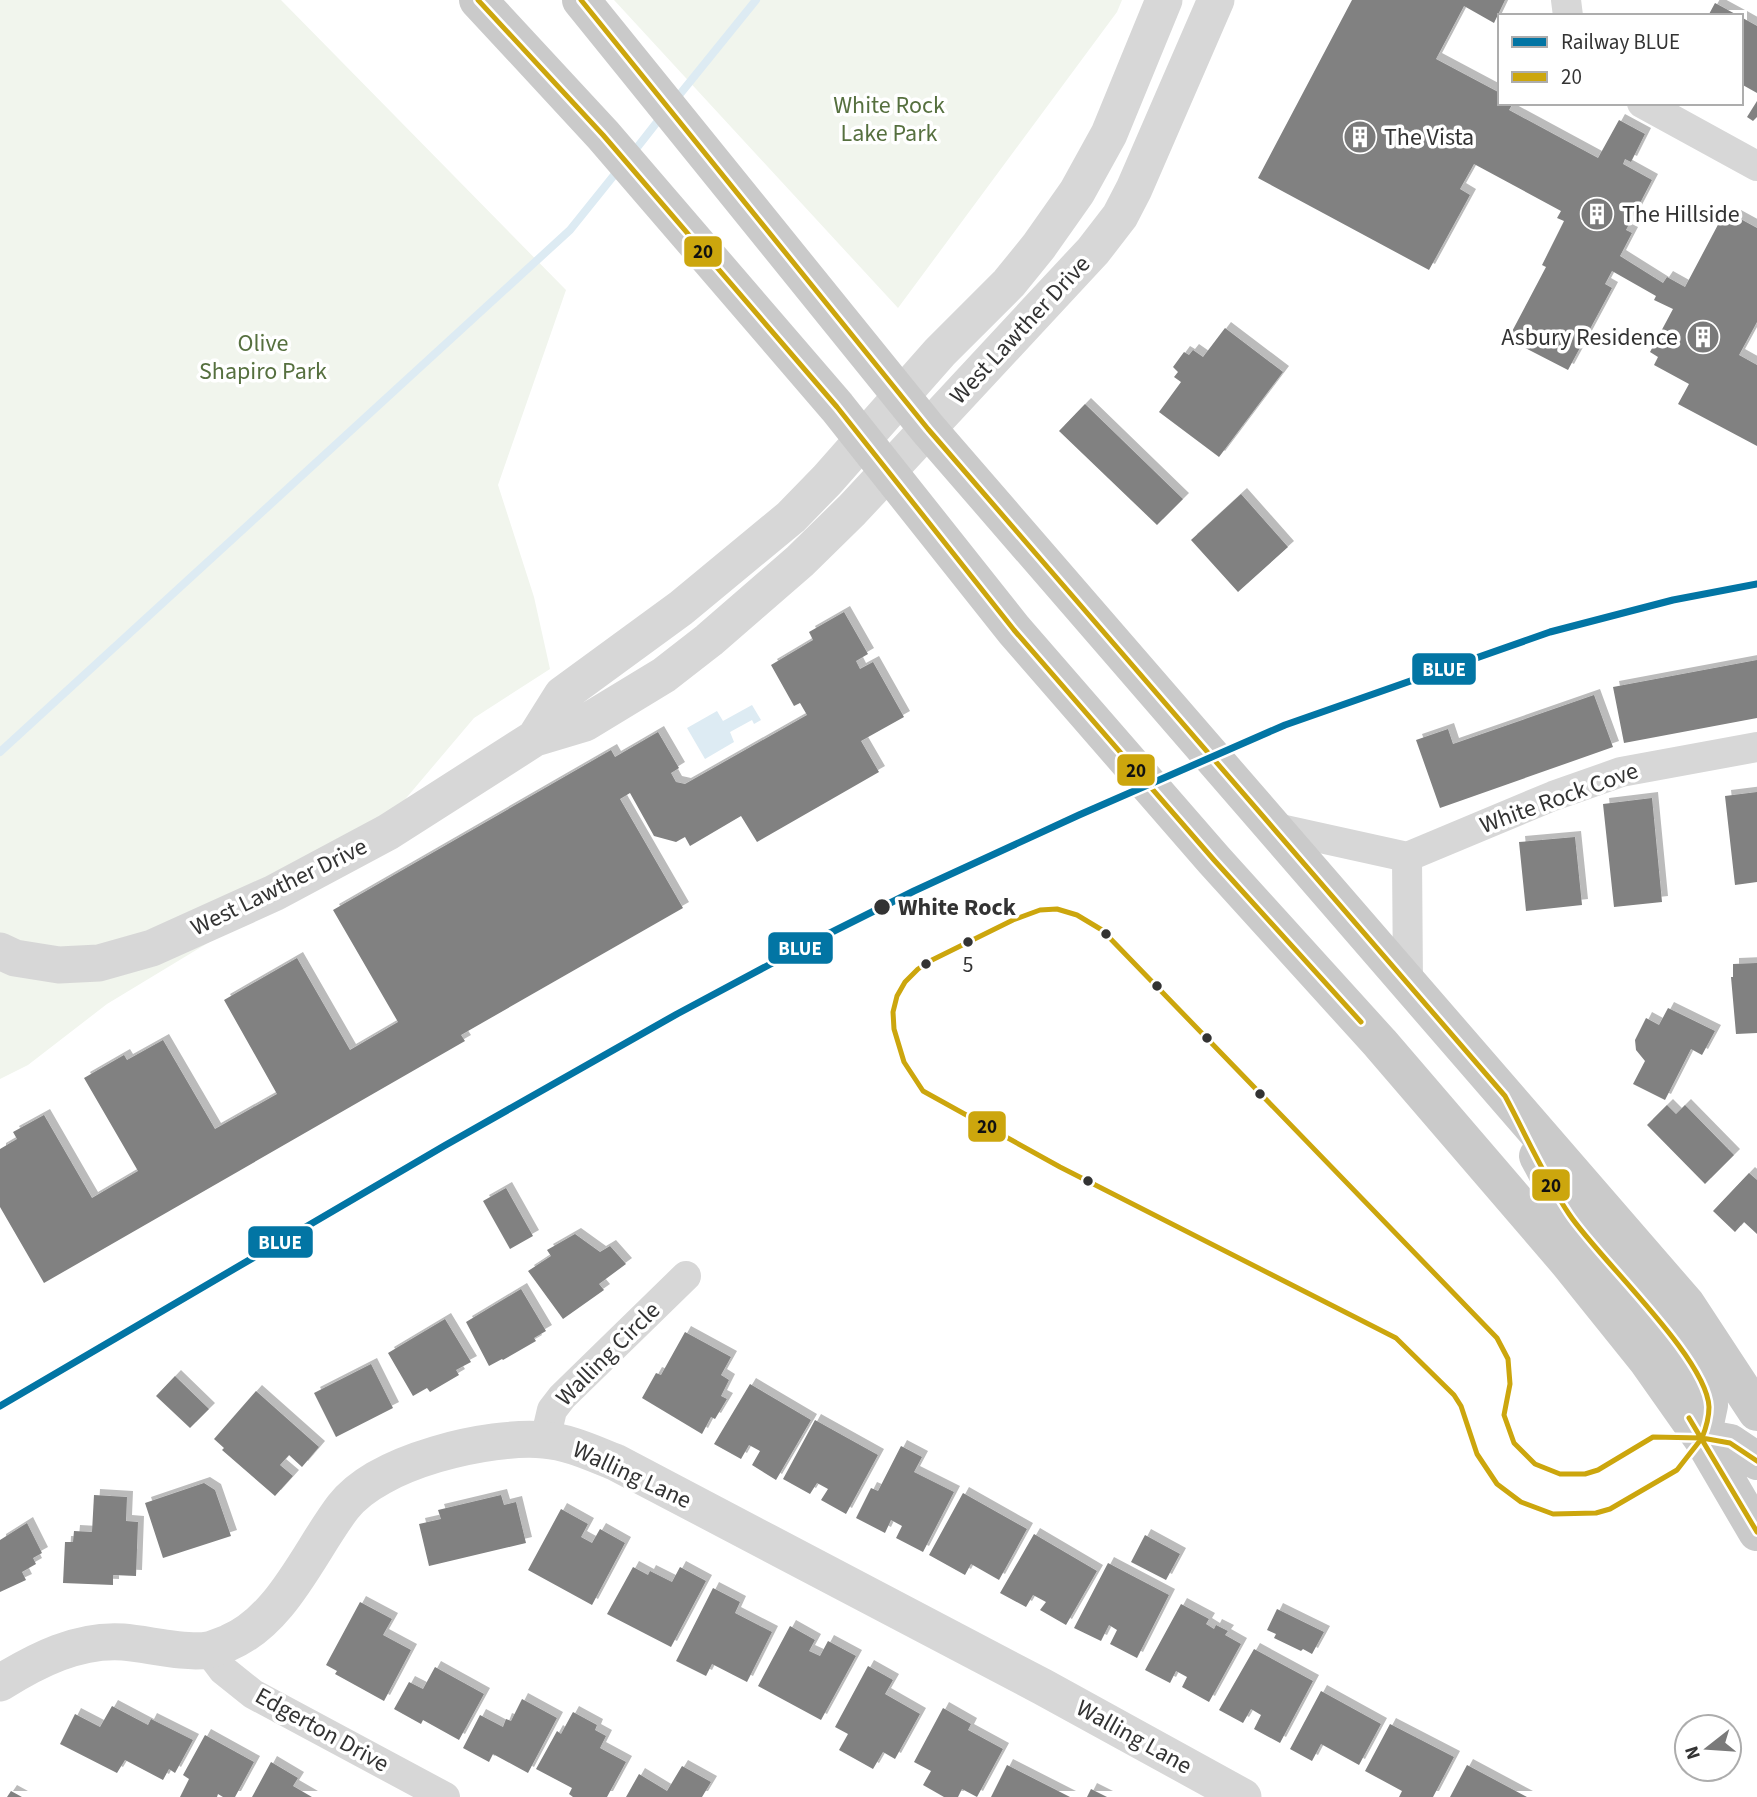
<svg xmlns="http://www.w3.org/2000/svg" width="1757" height="1797" font-family="'Source Sans 3',sans-serif">
  <style>
    .green { fill: #f1f5ed }
    .water { fill: #ddebf3 }
    .lines { fill: none; stroke-linecap: round; stroke-linejoin: round }
    .stream { stroke: #ddebf3; stroke-width: 8 }
    .building { fill: #818181; filter: url(#shadow) }
    .minor { stroke: #d7d7d7; stroke-width: 30 }
    .tertiary { stroke: #d7d7d7; stroke-width: 37 }
    .primary { stroke: #cacaca; stroke-width: 38 }
    .bus-1-casing { stroke: #fff; stroke-width: 10 }
    .bus-1 { stroke: #cca60d; stroke-width: 5 }
    .rail-1-casing { stroke: #fff; stroke-width: 12 }
    .rail-1 { stroke: #0275a4; stroke-width: 7 }
    .stop-dot { fill: #333; stroke: #fff; stroke-width: 2.5 }
    .labels { text-anchor: middle; dominant-baseline: central; stroke-width: 7; stroke-linejoin: round; paint-order: stroke }
    .bus-label { font-size: 22px; fill: #333; stroke: #fff }
    .park-label { font-size: 24px; fill: #56703f; stroke: #fff }
    .poi-label { font-size: 24px; fill: #333; stroke: #fff; text-anchor: start }
    .street-label { font-size: 24px; fill: #333; stroke: #fff }
    .stop-label { font-size: 24px; font-weight: bold; fill: #333; stroke: #fff; text-anchor: start }
    .line-badge { stroke: #fff; stroke-width: 2.5 }
    .badge-label { font-size: 19px; text-anchor: middle; font-weight: bold; fill: #fff }
    .pale-badge-label { font-size: 19px; text-anchor: middle; font-weight: bold; fill: #111 }
  </style>
  <defs>
    <filter id="shadow"><feDropShadow dx="6" dy="-6" stdDeviation="0" flood-color="#0004"/></filter>
  </defs>
  <rect width="100%" height="100%" fill="#fff"/>
  <path class="green" d="M 0,0 L 281,0 L 566,290 L 498,485 L 534,597 L 550,669 L 474,718 L 402,803 L 226,932 L 107,1004 L 28,1065 L 0,1079 Z
    M 614,0 L 1122,0 L 1117,12 L 898,308 Z"/>
  <path class="water" d="M 752,705 L 761,720 L 754,724 L 752,720 L 730,732 L 734,742 L 705,759 L 687,728 L 717,711 L 723,721 Z"/>
  <g class="lines">
    <path class="stream" d="M 676,99 L 756,0
      M 632,154 L 661,117
      M 0,752 L 570,230 L 619,169"/>
  </g>
  <path class="building" d="M 1352,0 L 1505,0 L 1494,23 L 1464,6 L 1436,59 L 1500,93 L 1500,103 L 1513,103 L 1509,110 L 1598,158 L 1619,120 L 1645,134 L 1631,162 L 1625,159 L 1623,164 L 1652,180 L 1626,230 L 1632,233 L 1620,256 L 1663,283 L 1667,277 L 1685,287 L 1721,219 L 1730,224 L 1735,216 L 1757,228 L 1757,322 L 1739,355 L 1757,365 L 1757,446 L 1678,404 L 1689,384 L 1654,365 L 1658,357 L 1650,352 L 1673,309 L 1654,300 L 1656,296 L 1612,271 L 1605,284 L 1612,288 L 1568,370 L 1508,339 L 1546,267 L 1542,265 L 1564,221 L 1557,218 L 1561,211 L 1474,164 L 1460,189 L 1470,195 L 1429,270 L 1258,178 Z
    M 1715,3 L 1739,16 L 1708,16 Z
    M 1741,17 L 1757,26 L 1757,93 L 1741,84 Z
    M 1757,101 L 1757,117 L 1753,121 L 1747,117 Z
    M 1225,328 L 1283,372 L 1219,457 L 1159,412 L 1181,382 L 1174,377 L 1178,372 L 1173,367 L 1184,352 L 1189,355 L 1193,350 L 1203,357 Z
    M 1085,404 L 1183,499 L 1157,525 L 1059,431 Z
    M 1241,494 L 1288,547 L 1238,592 L 1191,540 Z
    M 844,612 L 868,654 L 856,661 L 860,669 L 873,662 L 904,717 L 861,741 L 879,772 L 757,842 L 741,816 L 690,846 L 685,837 L 676,842 L 654,836 L 630,793 L 620,799 L 683,908 L 461,1035 L 465,1041 L 44,1283 L 0,1207 L 0,1149 L 17,1139 L 13,1132 L 44,1115 L 92,1198 L 138,1171 L 84,1078 L 124,1055 L 127,1060 L 163,1040 L 215,1129 L 277,1094 L 224,1000 L 297,958 L 350,1050 L 398,1022 L 333,910 L 611,750 L 615,757 L 658,732 L 679,768 L 671,773 L 676,782 L 685,784 L 807,715 L 800,703 L 794,706 L 771,665 L 813,640 L 809,632 Z
    M 1757,660 L 1757,718 L 1624,743 L 1613,687 Z
    M 1594,695 L 1613,747 L 1440,808 L 1416,740 L 1448,729 L 1453,744 Z
    M 1757,792 L 1757,882 L 1735,885 L 1725,796 Z
    M 1652,798 L 1662,902 L 1614,907 L 1603,804 Z
    M 1575,837 L 1582,905 L 1526,911 L 1519,842 Z
    M 1757,963 L 1757,1033 L 1736,1034 L 1731,977 L 1733,977 L 1733,964 Z
    M 1668,1008 L 1715,1031 L 1702,1055 L 1691,1049 L 1665,1100 L 1633,1084 L 1645,1061 L 1636,1050 L 1635,1040 L 1646,1018 L 1659,1025 Z
    M 1667,1105 L 1676,1114 L 1685,1105 L 1734,1155 L 1705,1184 L 1647,1125 Z
    M 1749,1173 L 1757,1180 L 1757,1234 L 1744,1222 L 1735,1232 L 1713,1211 Z
    M 506,1188 L 533,1236 L 510,1249 L 483,1201 Z
    M 575,1234 L 600,1252 L 610,1246 L 626,1264 L 599,1284 L 604,1290 L 563,1319 L 528,1271 L 551,1256 L 547,1250 Z
    M 521,1289 L 546,1331 L 534,1338 L 536,1341 L 503,1360 L 502,1359 L 489,1366 L 466,1322 Z
    M 445,1319 L 471,1362 L 456,1370 L 459,1375 L 430,1392 L 427,1388 L 413,1396 L 388,1353 Z
    M 685,1332 L 731,1357 L 721,1375 L 729,1380 L 721,1396 L 727,1399 L 715,1419 L 711,1417 L 702,1434 L 642,1398 L 656,1373 L 661,1375 Z
    M 371,1364 L 393,1408 L 336,1437 L 314,1393 Z
    M 175,1376 L 209,1409 L 190,1428 L 156,1396 Z
    M 750,1384 L 811,1420 L 776,1480 L 752,1465 L 760,1451 L 749,1445 L 741,1459 L 714,1444 Z
    M 256,1391 L 319,1447 L 302,1467 L 289,1455 L 280,1465 L 293,1476 L 275,1496 L 222,1450 L 224,1448 L 214,1439 Z
    M 815,1420 L 878,1455 L 846,1514 L 821,1500 L 828,1489 L 817,1483 L 810,1494 L 783,1479 Z
    M 901,1446 L 922,1457 L 914,1472 L 954,1492 L 923,1552 L 896,1538 L 902,1526 L 891,1520 L 885,1533 L 856,1518 L 871,1488 L 878,1491 Z
    M 204,1483 L 215,1490 L 231,1536 L 163,1558 L 145,1503 Z
    M 963,1493 L 1027,1529 L 999,1580 L 971,1564 L 965,1575 L 929,1555 Z
    M 94,1495 L 127,1497 L 126,1521 L 138,1522 L 136,1576 L 113,1575 L 113,1585 L 63,1583 L 65,1542 L 73,1542 L 74,1531 L 92,1532 Z
    M 501,1495 L 504,1505 L 516,1502 L 526,1543 L 429,1566 L 419,1524 L 441,1519 L 438,1510 Z
    M 561,1509 L 588,1524 L 581,1537 L 592,1543 L 600,1529 L 625,1543 L 592,1605 L 528,1570 Z
    M 27,1523 L 42,1553 L 33,1558 L 36,1564 L 22,1572 L 26,1580 L 0,1592 L 0,1540 Z
    M 1034,1534 L 1097,1571 L 1066,1625 L 1040,1610 L 1046,1602 L 1033,1595 L 1026,1607 L 1000,1593 Z
    M 1145,1535 L 1180,1554 L 1166,1580 L 1131,1562 Z
    M 1108,1563 L 1169,1595 L 1137,1658 L 1110,1644 L 1117,1630 L 1109,1625 L 1101,1641 L 1074,1628 Z
    M 633,1567 L 648,1575 L 650,1571 L 672,1582 L 680,1567 L 706,1581 L 671,1647 L 607,1614 Z
    M 713,1588 L 740,1602 L 735,1613 L 772,1632 L 747,1682 L 712,1664 L 706,1676 L 676,1661 Z
    M 360,1602 L 392,1619 L 383,1635 L 411,1650 L 384,1701 L 335,1674 L 337,1671 L 326,1665 Z
    M 1181,1604 L 1209,1619 L 1206,1624 L 1214,1629 L 1216,1625 L 1228,1631 L 1225,1635 L 1241,1644 L 1209,1702 L 1182,1687 L 1187,1677 L 1176,1671 L 1170,1683 L 1145,1670 Z
    M 1277,1609 L 1324,1632 L 1312,1654 L 1303,1649 L 1301,1651 L 1274,1638 L 1276,1634 L 1267,1630 Z
    M 790,1626 L 815,1640 L 809,1651 L 820,1656 L 828,1641 L 856,1656 L 821,1720 L 758,1686 Z
    M 1254,1649 L 1313,1681 L 1280,1743 L 1254,1729 L 1261,1715 L 1251,1709 L 1243,1723 L 1219,1710 Z
    M 868,1666 L 893,1680 L 885,1694 L 920,1714 L 895,1759 L 883,1752 L 873,1769 L 839,1750 L 848,1734 L 835,1727 Z
    M 435,1667 L 484,1694 L 459,1740 L 423,1720 L 421,1724 L 394,1709 L 409,1682 L 423,1689 Z
    M 1321,1691 L 1381,1724 L 1359,1765 L 1321,1744 L 1312,1761 L 1290,1749 Z
    M 522,1699 L 557,1718 L 528,1773 L 493,1754 L 489,1762 L 463,1748 L 480,1715 L 503,1727 L 506,1719 L 511,1721 Z
    M 112,1706 L 148,1725 L 151,1719 L 193,1740 L 175,1773 L 169,1769 L 163,1780 L 125,1760 L 117,1773 L 60,1744 L 75,1714 L 100,1727 Z
    M 943,1708 L 971,1724 L 968,1730 L 1003,1749 L 977,1797 L 962,1789 L 958,1797 L 944,1797 L 923,1785 L 931,1771 L 914,1762 Z
    M 573,1712 L 597,1725 L 595,1730 L 606,1736 L 600,1748 L 626,1762 L 607,1797 L 573,1797 L 569,1794 L 572,1788 L 536,1769 L 557,1731 L 561,1734 Z
    M 1390,1724 L 1454,1757 L 1433,1797 L 1399,1797 L 1402,1791 L 1365,1771 Z
    M 205,1735 L 254,1762 L 235,1797 L 223,1797 L 218,1794 L 217,1797 L 180,1797 L 189,1779 L 183,1775 Z
    M 271,1762 L 298,1778 L 293,1786 L 312,1797 L 252,1797 Z
    M 1007,1765 L 1070,1797 L 991,1797 Z
    M 1467,1765 L 1527,1797 L 1450,1797 Z
    M 682,1766 L 711,1782 L 702,1797 L 626,1797 L 639,1774 L 667,1791 Z
    M 1091,1789 L 1107,1797 L 1087,1797 Z
    M 11,1791 L 22,1797 L 7,1797 Z"/>
  <g class="lines">
    <path class="minor" d="M 1566,0 L 1568,16
      M 1642,103 L 1757,166
      M 1271,827 L 1407,857 L 1553,796 L 1621,772 L 1757,747
      M 1407,857 L 1408,985
      M 545,1440 L 552,1410 L 562,1397 L 686,1276
      M 208,1650 L 223,1670 L 253,1694 L 445,1797"/>
    <path class="tertiary" d="M 535,738 L 562,695 L 681,608 L 791,517 L 827,480 L 940,352 L 1009,283 L 1039,246 L 1077,192 L 1109,134 L 1164,0
      M 0,951 L 15,958 L 59,965 L 99,963 L 152,948 L 274,893 L 388,832 L 535,738 L 585,723 L 664,675 L 709,640 L 800,561 L 852,510 L 1093,251 L 1120,216 L 1134,189 L 1216,0
      M 0,1683 C 37,1660 78,1639 123,1642 C 148,1644 185,1654 208,1650 C 214,1649 222,1645 228,1643 C 282,1621 310,1550 343,1507 C 378,1461 489,1435 544,1440 C 569,1442 592,1453 615,1462 L 1043,1687 L 1243,1797"/>
    <path class="primary" d="M 478,0 L 603,135 L 837,407 L 1014,630 L 1214,860 L 1380,1043 L 1569,1263 L 1647,1360 L 1702,1438 L 1757,1532
      M 581,0 L 928,429 L 1686,1304 L 1757,1412
      M 1538,1156 L 1569,1214 L 1673,1339 L 1698,1376 L 1709,1405 L 1702,1438
      M 1702,1438 L 1730,1443 L 1757,1461"/>
    <defs>
      <path id="bus-1" d="M 478,0 L 603,135 L 837,407 L 1014,630 L 1214,860 L 1361,1022
        M 581,0 L 928,429 L 1505,1096 C 1526,1135 1544,1177 1569,1214 C 1598,1258 1707,1358 1709,1407 C 1709,1418 1706,1428 1702,1438
        M 1057,909 L 1077,915 L 1102,930 L 1497,1338 L 1508,1359 L 1510,1384 L 1504,1415 L 1514,1443 L 1535,1464 L 1560,1474 L 1585,1474 L 1598,1470 L 1653,1437 L 1702,1438 L 1677,1470 L 1610,1509 L 1596,1513 L 1553,1514 L 1521,1502 L 1497,1484 L 1477,1454 L 1461,1406 L 1454,1395 L 1396,1338 L 1060,1167 L 923,1091 L 904,1062 L 894,1029 L 893,1012 L 897,996 L 905,982 L 918,969 L 932,960 L 1013,920 L 1040,910 Z
        M 1689,1418 L 1757,1532
        M 1702,1438 L 1730,1443 L 1757,1461"/>
    </defs>
    <use href="#bus-1" class="bus-1-casing"/>
    <use href="#bus-1" class="bus-1"/>
    <defs>
      <path id="rail-1" d="M 0,1406 L 444,1146 L 677,1014 L 810,943 L 914,891 L 1079,815 L 1285,725 L 1550,632 L 1673,600 L 1757,584"/>
    </defs>
    <use href="#rail-1" class="rail-1-casing"/>
    <use href="#rail-1" class="rail-1"/>
  </g>
  <defs>
    <symbol id="building-disc" viewBox="-11 -11 22 22"><circle r="9.5" fill="#7a7a7a" stroke="#fff"/><path d="M-4-6H4V6H1V3H-1V6H-4ZM-2.5-4.3h1.7v1.8h-1.7ZM.8-4.3h1.7v1.8H.8ZM-2.5-1h1.7V.8h-1.7ZM.8-1h1.7V.8H.8Z" fill="#fff"/></symbol>
  </defs>
  <g fill-rule="evenodd">
    <use href="#building-disc" x="1341" y="118" width="38" height="38"/>
    <use href="#building-disc" x="1578" y="195" width="38" height="38"/>
    <use href="#building-disc" x="1684" y="318" width="38" height="38"/>
  </g>
  <g class="stop-dot">
    <circle cx="882" cy="907" r="9"/>
    <circle cx="1106" cy="934" r="6"/>
    <circle cx="968" cy="942" r="6"/>
    <circle cx="926" cy="964" r="6"/>
    <circle cx="1157" cy="986" r="6"/>
    <circle cx="1207" cy="1038" r="6"/>
    <circle cx="1260" cy="1094" r="6"/>
    <circle cx="1088" cy="1181" r="6"/>
  </g>
  <g class="labels">
    <g class="bus-label">
      <text x="968" y="965">5</text>
    </g>
    <g class="park-label">
      <text x="889" y="105">White Rock<tspan x="889" dy="28">Lake Park</tspan></text>
      <text x="263" y="343">Olive<tspan x="263" dy="28">Shapiro Park</tspan></text>
    </g>
    <g class="poi-label">
      <text x="1384" y="137">The Vista</text>
      <text x="1622" y="214">The Hillside</text>
      <text x="1678" y="337" text-anchor="end">Asbury Residence</text>
    </g>
    <g class="street-label">
      <text transform="translate(1020 330) rotate(-47)">West Lawther Drive</text>
      <text transform="translate(1559 798) rotate(-20)">White Rock Cove</text>
      <text transform="translate(279 887) rotate(-26)">West Lawther Drive</text>
      <text transform="translate(608 1354) rotate(-45)">Walling Circle</text>
      <text transform="translate(632 1475) rotate(25)">Walling Lane</text>
      <text transform="translate(322 1730) rotate(29)">Edgerton Drive</text>
      <text transform="translate(1134 1737) rotate(29)">Walling Lane</text>
    </g>
    <g class="stop-label">
      <text x="898" y="907">White Rock</text>
    </g>
  </g>
  <g class="line-badge">
    <rect x="683" y="235" width="40" height="33" rx="7" fill="#cca60d"/>
    <rect x="1411" y="652" width="66" height="34" rx="7" fill="#0275a4"/>
    <rect x="1116" y="753" width="40" height="34" rx="7" fill="#cca60d"/>
    <rect x="767" y="931" width="67" height="34" rx="7" fill="#0275a4"/>
    <rect x="967" y="1110" width="40" height="33" rx="7" fill="#cca60d"/>
    <rect x="1531" y="1168" width="40" height="34" rx="7" fill="#cca60d"/>
    <rect x="247" y="1225" width="67" height="34" rx="7" fill="#0275a4"/>
  </g>
  <g class="badge-label">
    <text x="1444" y="676">BLUE</text>
    <text x="800" y="955">BLUE</text>
    <text x="280" y="1249">BLUE</text>
  </g>
  <g class="pale-badge-label">
    <text x="703" y="258">20</text>
    <text x="1136" y="777">20</text>
    <text x="987" y="1133">20</text>
    <text x="1551" y="1192">20</text>
  </g>
  <rect x="1498" y="14" width="245" height="91" fill="#ffffff" stroke="#adadad" stroke-width="2"/>
  <rect x="1512" y="37" width="35" height="10" fill="#0275a4" stroke="#adadad" stroke-width="2"/>
  <text x="1561" y="49" font-size="21" fill="#333333">Railway BLUE</text>
  <rect x="1512" y="72" width="35" height="10" fill="#cca60d" stroke="#adadad" stroke-width="2"/>
  <text x="1561" y="84" font-size="21" fill="#333333">20</text>
  <g transform="translate(1708 1748) rotate(253)"><circle r="33" fill="#ffffff" stroke="#adadad" stroke-width="2"/>
  <path d="M0-5L12 26L0 18L-12 26Z" fill="#7a7a7a"/>
  <text y="-10" font-size="19" font-weight="bold" text-anchor="middle" fill="#333333">N</text>
  </g>
</svg>
